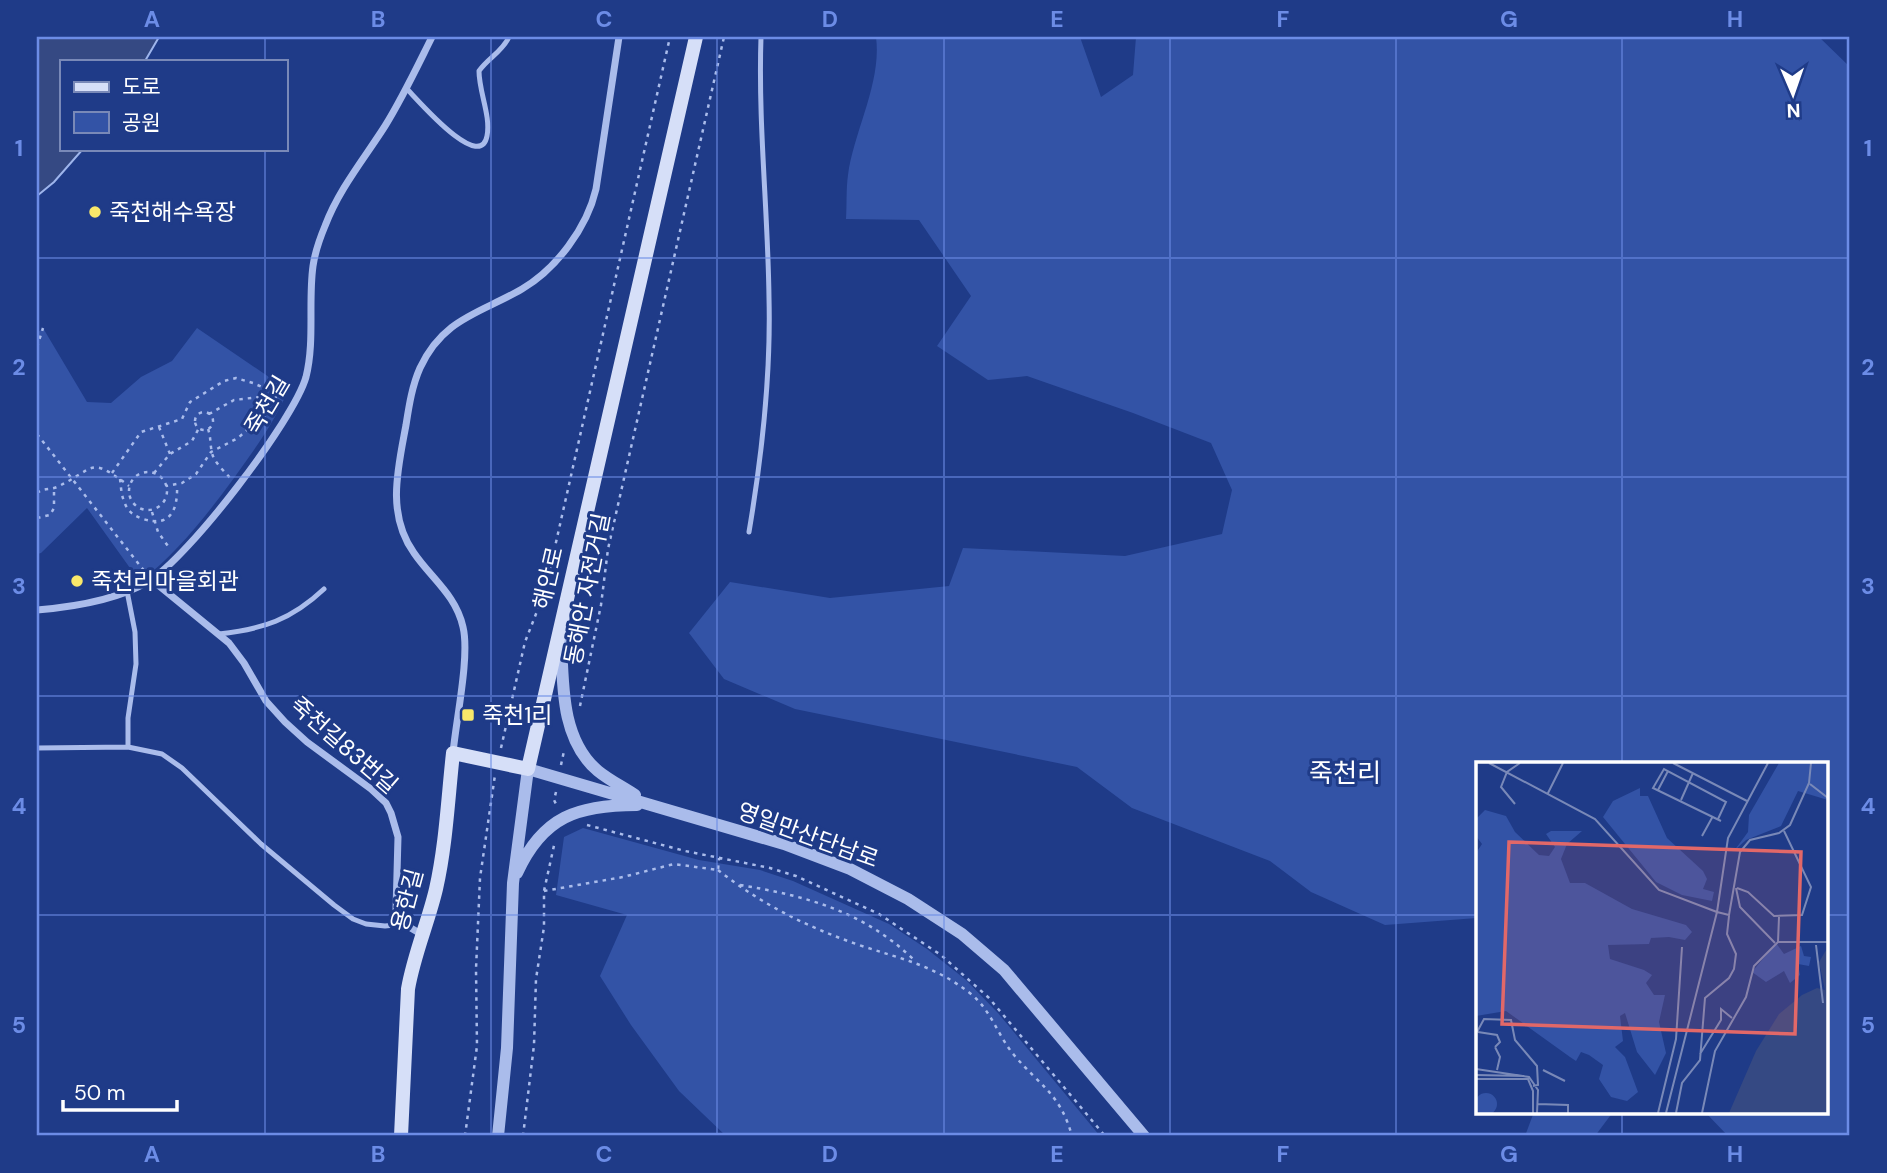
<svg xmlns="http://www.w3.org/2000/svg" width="1887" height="1173" font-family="'DM Sans','Noto Sans KR',sans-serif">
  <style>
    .green { fill: #3353a6 }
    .water { fill: #354983; stroke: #9eb5ec; stroke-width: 2 }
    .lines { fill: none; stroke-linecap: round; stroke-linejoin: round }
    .path { stroke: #aabceb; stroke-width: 2.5; stroke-dasharray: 3.5 5; stroke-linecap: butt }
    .service { stroke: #aabceb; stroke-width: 5 }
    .minor { stroke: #aabceb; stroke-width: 7 }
    .tertiary { stroke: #aabceb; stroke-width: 12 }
    .secondary { stroke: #d6dff8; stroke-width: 14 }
    .grid { fill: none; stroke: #6c8ce6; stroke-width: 2; stroke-opacity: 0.55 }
    .poi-dot { fill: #f9e86a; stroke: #1f3b88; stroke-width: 2.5 }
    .labels { text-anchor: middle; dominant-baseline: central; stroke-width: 6; stroke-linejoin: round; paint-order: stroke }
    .poi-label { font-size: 23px; fill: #fff; stroke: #1f3b88; text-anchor: start }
    .street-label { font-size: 23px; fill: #fff; stroke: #1f3b88 }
    .quarter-label { font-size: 26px; fill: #fff; stroke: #1f3b88 }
    .inset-road { fill: none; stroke: #7989b8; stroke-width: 2 }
    .view { fill: #e26868; fill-opacity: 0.15; stroke: #e26868; stroke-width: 3.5 }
    .inset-edge { fill: none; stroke: #fff; stroke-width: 3.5 }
    .neatline { fill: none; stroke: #6c8ce6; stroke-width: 2.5 }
    .grid-label { font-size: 23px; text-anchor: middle; font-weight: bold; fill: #6c8ce6 }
  </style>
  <rect width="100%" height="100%" fill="#1f3b88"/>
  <path class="green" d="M 876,37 L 1080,37 L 1101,97 L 1133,75 L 1136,37 L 1819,37 L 1850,67 L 1850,1136 L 1728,1136 L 1705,1112 L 1826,1112 L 1826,764 L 1478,764 L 1477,918 L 1385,925 L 1311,892 L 1270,861 L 1132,808 L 1077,767 L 795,709 L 724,679 L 689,633 L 730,582 L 830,598 L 949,586 L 963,548 L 1125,556 L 1222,534 L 1232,490 L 1211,443 L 1133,413 L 1027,376 L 988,380 L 937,346 L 971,296 L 919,220 L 846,219 C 847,204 846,189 848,175 C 854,131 882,82 876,37 Z
    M 43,328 L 87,402 L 111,403 L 141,377 L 172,361 L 197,328 L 288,390 C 275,422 254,450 234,478 C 206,516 178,552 140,582 L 87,508 L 41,553 L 37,554 L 37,333 Z
    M 583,828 L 699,860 L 760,870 L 793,881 L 889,924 L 927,949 L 966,980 L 998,1013 L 1100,1136 L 726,1136 L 679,1091 L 631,1025 L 600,976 L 627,915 L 556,895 L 564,837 Z
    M 1534,1112 L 1613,1112 L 1595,1136 L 1525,1136 Z"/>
  <path class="water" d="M 37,37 L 159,37 L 145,61 L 61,61 L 61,149 L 83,149 L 54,182 L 37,196 Z"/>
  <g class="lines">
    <path class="path" d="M 37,347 L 43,328
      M195 421a9 9 0 1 1 18 0a9 9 0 1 1-18 0Z
      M 209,414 L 234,400 L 285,394
      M 159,427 L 170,454
      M 208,429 C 211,437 210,445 212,453 C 214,462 224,471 230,478
      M 37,434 L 145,572
      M129 491a19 19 0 1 1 38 0a19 19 0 1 1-38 0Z
      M 112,473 L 141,432 L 182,419 L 190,402 L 224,381 L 236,378 L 253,383 L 278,394 L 260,418 L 238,438 L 211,452 L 196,474 L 182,483 L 166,486
      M 154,473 L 170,454 L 192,441 L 199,428
      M 120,479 C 121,486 121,494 124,501 C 127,511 134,516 143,519 C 171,528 178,509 177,485
      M 37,493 C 43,488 50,490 57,487 C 97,468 88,455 129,486
      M 152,512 L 158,532 L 170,549
      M 37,518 L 50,515 L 54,508 L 54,488
      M 580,706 L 601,605 L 608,549 L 724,37
      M 501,748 L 525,642 L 545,591 L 670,37
      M 561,765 L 564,751
      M 556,792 L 554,800 L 557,806
      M 587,825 L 685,851 L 770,868 L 796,876 L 879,914 L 941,955 L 989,998 L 1105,1136
      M 718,870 C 761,904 807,927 859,945 C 901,959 934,965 971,994 C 991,1010 998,1036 1014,1055 C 1040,1086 1060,1093 1072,1136
      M 740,885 C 806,896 863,911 913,959
      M 544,891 L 623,877 L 674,864 L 718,870 L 719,858
      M 465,1136 L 477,1046 L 476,969 L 480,878 L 495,775
      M 523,1136 L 534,1045 L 536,979 L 544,927 L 544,891 L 555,841"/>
    <path class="service" d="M 407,89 C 417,99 480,173 487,136 C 491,116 479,92 479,71 C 488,58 502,52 509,37
      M 749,532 C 762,455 771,376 769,298 C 768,211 758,124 761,37
      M 127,591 L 135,632 L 136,664 L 128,718 L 128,747
      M 219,634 C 263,629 291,620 324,589
      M 37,748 L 128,747 L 162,754 L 182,768 L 261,844 L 334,905 L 353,919 L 366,924 L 385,926 L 404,924"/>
    <path class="minor" d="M 152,580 L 229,643 L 244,663 L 266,701 L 285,722 L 307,742 L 371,789 L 386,803 L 391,813 L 398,837 L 396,910 L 404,924 L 421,934
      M 37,610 C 73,607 118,600 149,581 C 188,558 294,420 306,377 C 315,341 308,302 313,266 C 315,252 320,238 325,226 C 339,189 364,159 385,126 C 403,97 417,67 432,37
      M 453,753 C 456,720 470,656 463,627 C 456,595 431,578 414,553 C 386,514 398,468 406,425 C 409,406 412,386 420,368 C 443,318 481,313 522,289 C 556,269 587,228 596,189 L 619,37"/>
    <path class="tertiary" d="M 561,637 C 563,682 560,739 598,771 C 609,780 623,787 635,795
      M 517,873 C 543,816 578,805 637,805
      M 498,1136 L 507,1048 L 513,883 L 528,769 L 784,844 L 850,869 L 908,899 L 962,934 L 1004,970 L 1144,1136"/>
    <path class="secondary" d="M 401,1136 L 408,989 C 414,954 428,923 436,889 C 446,845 448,798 453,753 L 528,769 L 696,37"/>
  </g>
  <path class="grid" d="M 265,37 L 265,61M 491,37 L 491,1136M 717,37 L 717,1136M 944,37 L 944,1136M 1170,37 L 1170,1136M 1396,37 L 1396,1136M 1622,37 L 1622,764M 265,149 L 265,1136M 37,258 L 1850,258M 37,477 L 1850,477M 37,696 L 1850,696M 37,915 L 1478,915M 1826,915 L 1850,915M 1622,1112 L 1622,1136"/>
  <g class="poi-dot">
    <circle cx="95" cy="212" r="7"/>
    <circle cx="77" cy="581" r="7"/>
    <rect x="461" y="708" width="14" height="14" rx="3.5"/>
  </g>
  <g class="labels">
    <g class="poi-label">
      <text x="109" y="212">죽천해수욕장</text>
      <text x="91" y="581">죽천리마을회관</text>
      <text x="482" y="715">죽천1리</text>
    </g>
    <g class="street-label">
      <text transform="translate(267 405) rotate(-59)">죽천길</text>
      <text transform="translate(548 578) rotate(-77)">해안로</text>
      <text transform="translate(587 589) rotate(-79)">동해안 자전거길</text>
      <text transform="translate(344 745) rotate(41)">죽천길83번길</text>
      <text transform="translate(808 835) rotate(20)">영일만산단남로</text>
      <text transform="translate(407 900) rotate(-75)">용한길</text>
    </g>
    <g class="quarter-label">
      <text x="1345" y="773">죽천리</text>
    </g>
  </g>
  <g transform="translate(1476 762)">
    <rect width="352" height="352" fill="#1f3b88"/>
    <path d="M 303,1 L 352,1 L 352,38 L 322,29 L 305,64 L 270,78 L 258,89 L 272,70 L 273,53 ZM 164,26 L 164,34 L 172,34 L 191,76 L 227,109 L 231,117 L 227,127 L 238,130 L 236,139 L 206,133 L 180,120 L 127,55 L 137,39 ZM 9,48 L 30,54 L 39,70 L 63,93 L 73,94 L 79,85 L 70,72 L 75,69 L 106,69 L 91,82 L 85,97 L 94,121 L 109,121 L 156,147 L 210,163 L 216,170 L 209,178 L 193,175 L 175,176 L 173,182 L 132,183 L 134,197 L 168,208 L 176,213 L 170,221 L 178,233 L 189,233 L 183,260 L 190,291 L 179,313 L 161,290 L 149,251 L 144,254 L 147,279 L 139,285 L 149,295 L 162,330 L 151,339 L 135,335 L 123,317 L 127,303 L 113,293 L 105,290 L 100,299 L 94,295 L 30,249 L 0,254 L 0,91 L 6,82 L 0,74 L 0,57 ZM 300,181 L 308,192 L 325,184 L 328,194 L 335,195 L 333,204 L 322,202 L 324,213 L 314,221 L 308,209 L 290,220 L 276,210 ZM-1 342a11 11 0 1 1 22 0a11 11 0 1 1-22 0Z" fill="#3353a6"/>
    <path d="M 352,185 L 352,351 L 253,351 L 280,289 L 303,252 L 326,233 L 341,226 L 349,228 L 343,200 Z" fill="#354983"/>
    <path class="inset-road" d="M 13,1 L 119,57 L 183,128 L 241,150 L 252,76 L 292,1M 197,1 L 271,39M 334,22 L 352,36M 182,28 L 192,9M 72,31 L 87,1M 205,38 L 217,11M 39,42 L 25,25 L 31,10 L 44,1M 242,57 L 250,40 L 188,7 L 177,26 L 245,59M 226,74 L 237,54M 260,126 L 264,145 L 299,181M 261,126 L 272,130 L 298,154 L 326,153 L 335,125 L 308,69M 302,180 L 303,155M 340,183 L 347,241M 1,270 L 8,257 L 35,258 L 39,278 L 61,304 L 62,323 L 57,324M 2,270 L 21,273 L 24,280 L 19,285M 19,285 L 24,295 L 21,308M 224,292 L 245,258 L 245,247 L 256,256M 0,307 L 53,315 L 62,328 L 61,351M 67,308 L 89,319M 0,313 L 48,314M 0,317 L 52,317 L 57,329 L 57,351M 62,342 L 92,343 L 92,351M 182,351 L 200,277 L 206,185M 190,351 L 241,150 L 253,153 L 264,90 L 274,78 L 303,71 L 314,63 L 333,21 L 335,1M 200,351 L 206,321 L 224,298 L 229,236 L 253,216 L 258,207 L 260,192 L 251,172 L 253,154M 226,351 L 239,289 L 270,235 L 278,204 L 302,180 L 352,180"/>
    <path class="view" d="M 33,80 L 325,90 L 319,272 L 26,262 Z"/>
    <rect width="352" height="352" class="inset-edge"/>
  </g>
  <rect width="1887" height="1173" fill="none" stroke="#1f3b88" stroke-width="77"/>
  <rect x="60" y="60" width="228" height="91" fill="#1f3b88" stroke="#7989b8" stroke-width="2"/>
  <rect x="74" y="82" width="35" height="10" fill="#d6dff8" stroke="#7989b8" stroke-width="2"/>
  <text x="122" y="94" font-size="21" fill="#ffffff">도로</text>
  <rect x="74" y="112" width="35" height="21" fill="#3353a6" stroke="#7989b8" stroke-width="2"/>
  <text x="122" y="130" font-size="21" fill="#ffffff">공원</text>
  <g transform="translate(1793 94) rotate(178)" stroke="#1f3b88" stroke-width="5" paint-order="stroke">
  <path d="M0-5L12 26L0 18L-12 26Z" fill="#ffffff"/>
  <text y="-10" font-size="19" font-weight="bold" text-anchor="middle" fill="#ffffff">N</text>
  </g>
  <path d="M63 1100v10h114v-10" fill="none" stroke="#ffffff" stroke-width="3.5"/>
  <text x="74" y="1100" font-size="21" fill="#ffffff" stroke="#1f3b88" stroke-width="5" paint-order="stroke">50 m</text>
  <rect x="38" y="38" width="1810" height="1096" class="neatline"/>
  <g class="grid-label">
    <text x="152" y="27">A</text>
    <text x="378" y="27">B</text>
    <text x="604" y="27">C</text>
    <text x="830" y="27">D</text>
    <text x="1057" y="27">E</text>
    <text x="1283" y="27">F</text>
    <text x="1509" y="27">G</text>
    <text x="1735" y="27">H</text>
    <text x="19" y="156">1</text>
    <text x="1868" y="156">1</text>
    <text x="19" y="375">2</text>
    <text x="1868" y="375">2</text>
    <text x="19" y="594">3</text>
    <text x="1868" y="594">3</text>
    <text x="19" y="814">4</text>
    <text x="1868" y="814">4</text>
    <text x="19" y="1033">5</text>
    <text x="1868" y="1033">5</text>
    <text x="152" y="1162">A</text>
    <text x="378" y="1162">B</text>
    <text x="604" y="1162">C</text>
    <text x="830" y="1162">D</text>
    <text x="1057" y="1162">E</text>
    <text x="1283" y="1162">F</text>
    <text x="1509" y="1162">G</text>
    <text x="1735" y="1162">H</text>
  </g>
</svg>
